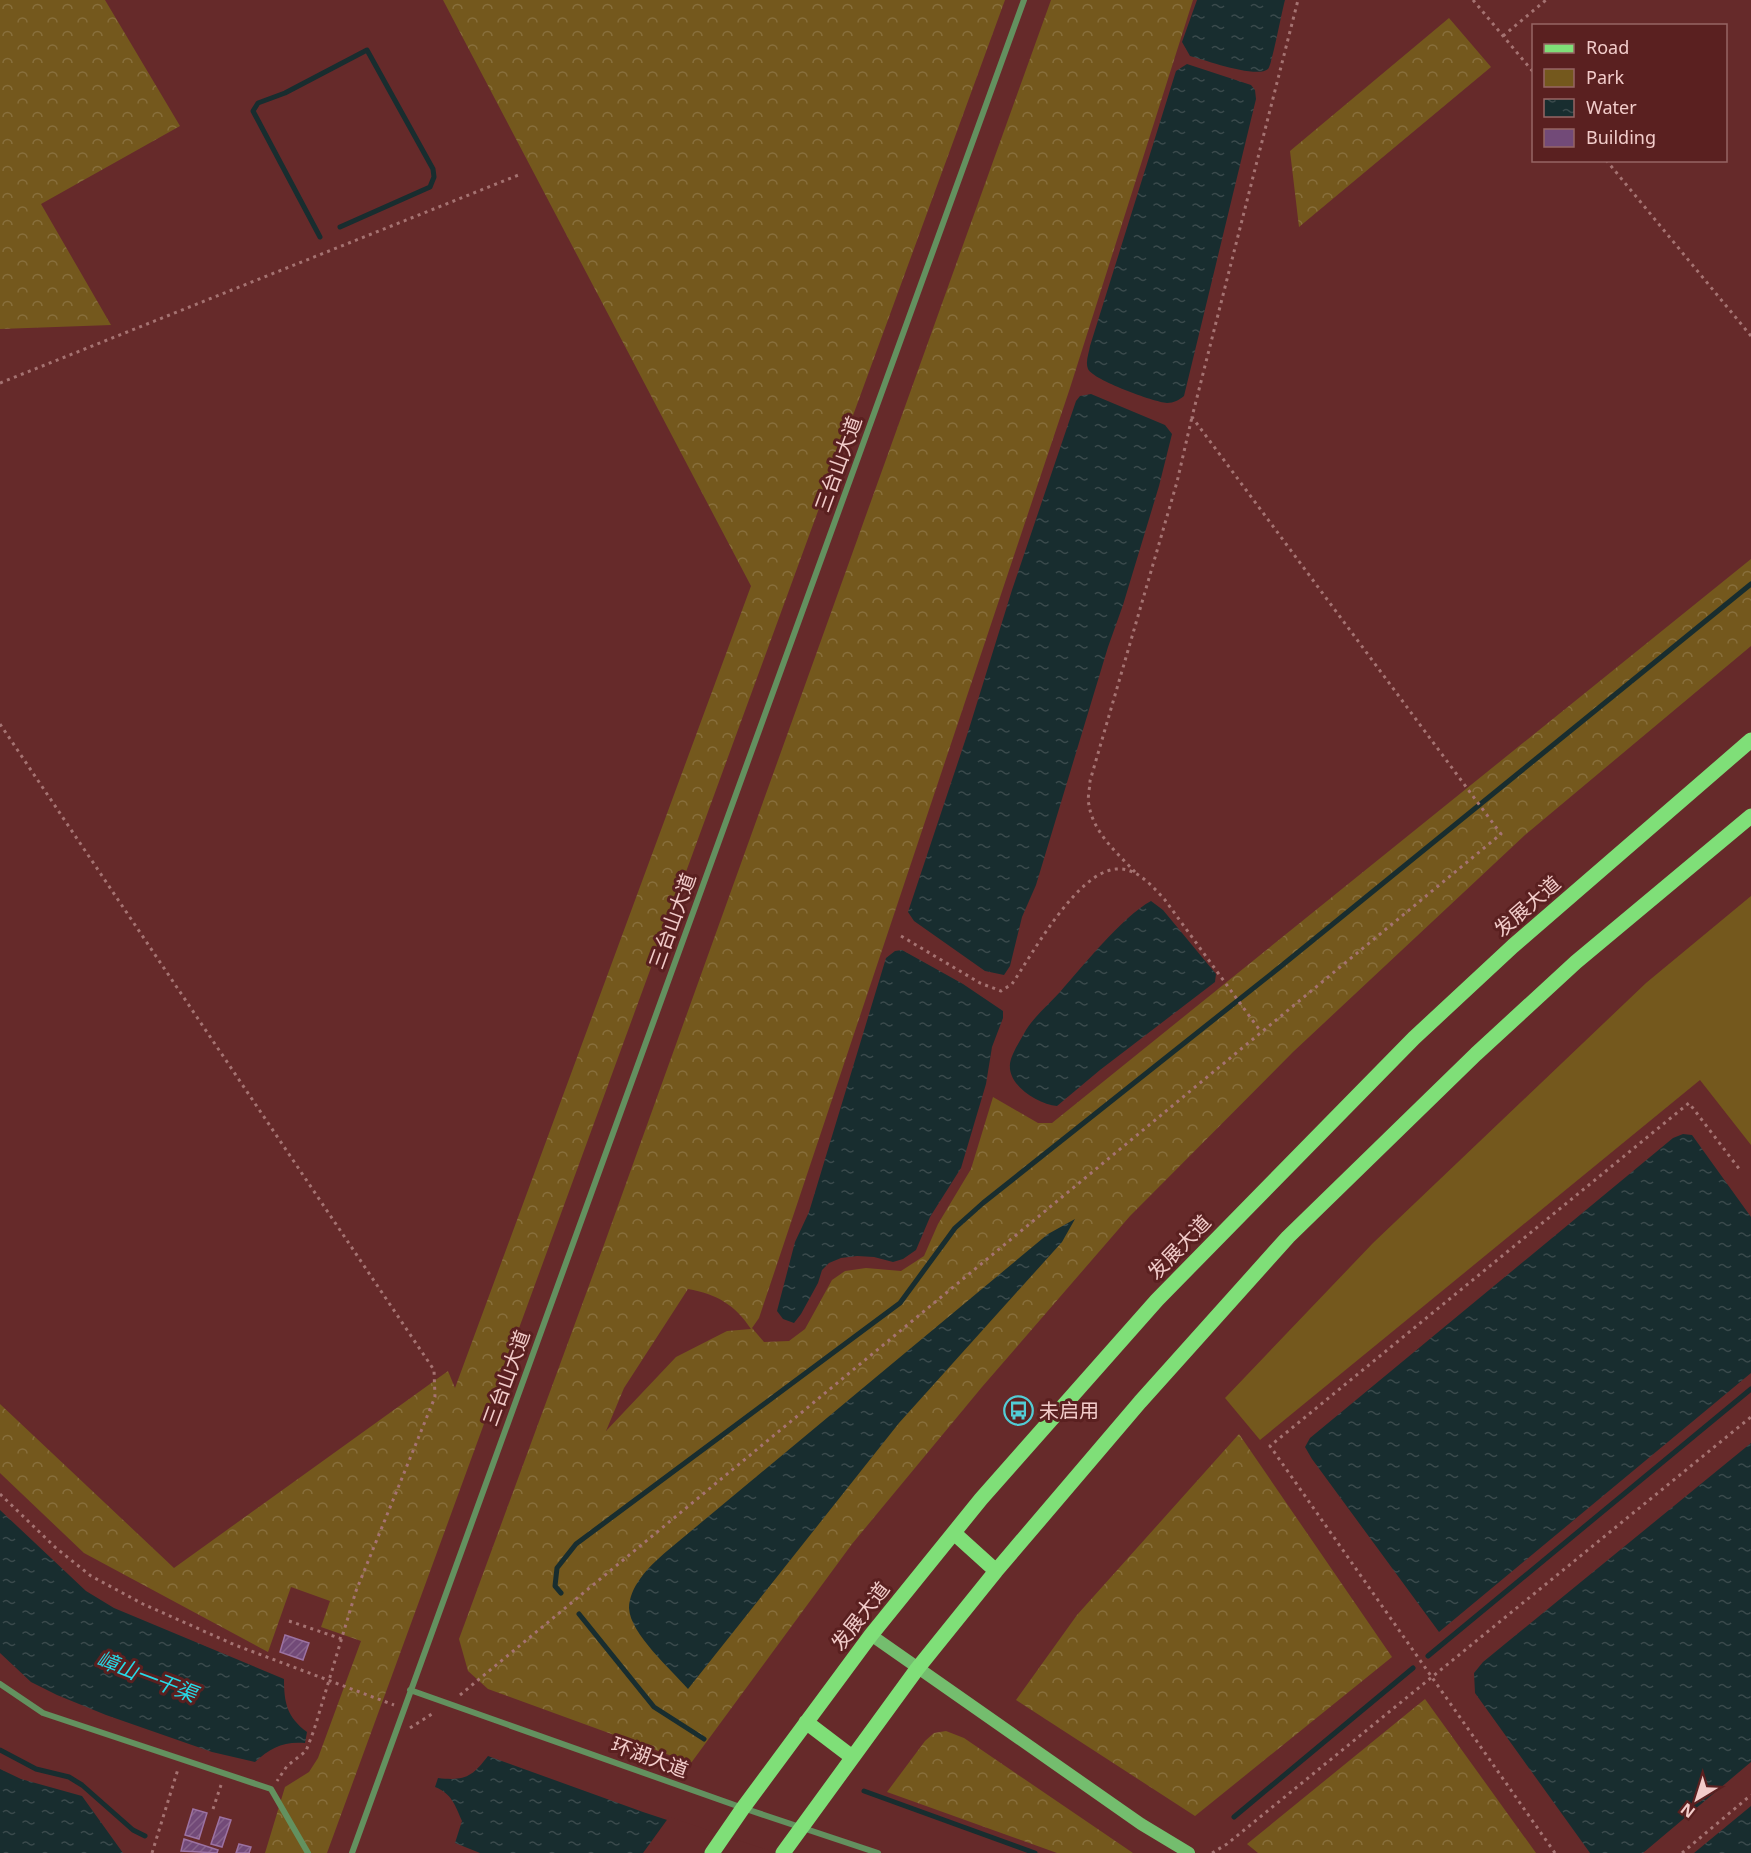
<svg xmlns="http://www.w3.org/2000/svg" width="1751" height="1853" font-family="'Noto Sans','Noto Sans SC',sans-serif">
  <style>
    .green { fill: #74581d }
    .forest { fill: url(#forest-crowns); fill-rule: evenodd }
    .water { fill: url(#water-ripples) }
    .pier { fill: #662a2a }
    .lines { fill: none; stroke-linecap: round; stroke-linejoin: round }
    .stream { stroke: #182d2f; stroke-width: 5 }
    .building { fill: url(#building-hatch); stroke: #9c72a2; stroke-width: 1.5 }
    .path { stroke: #a57372; stroke-width: 3; stroke-dasharray: 3 4.5; stroke-linecap: butt }
    .minor { stroke: #63915f; stroke-width: 6 }
    .secondary { stroke: #74bd6e; stroke-width: 12 }
    .primary { stroke: #7fdf78; stroke-width: 15 }
    .labels { text-anchor: middle; dominant-baseline: central; stroke-width: 6; stroke-linejoin: round; paint-order: stroke }
    .street-label { font-size: 20px; fill: #f2ccca; stroke: #5a2020 }
    .poi-label { font-size: 20px; fill: #f2ccca; stroke: #5a2020; text-anchor: start }
    .water-label { font-size: 21px; font-style: italic; fill: #26d9e6; stroke: #5a2020 }
  </style>
  <defs>
    <pattern id="forest-crowns" width="20" height="18" patternUnits="userSpaceOnUse" patternTransform="scale(1.5)"><rect width="20" height="18" fill="#74581d"/><path d="M2 6a3 3 0 1 1 6 0M12 15a3 3 0 1 1 6 0" fill="none" stroke="#886f3c"/></pattern>
    <pattern id="water-ripples" width="26" height="14" patternUnits="userSpaceOnUse" patternTransform="scale(1.5)"><rect width="26" height="14" fill="#182d2f"/><path d="M2 4q2-2 4 0t4 0M15 11q2-2 4 0t4 0" fill="none" stroke="#3a4a4c"/></pattern>
    <pattern id="building-hatch" width="6" height="6" patternUnits="userSpaceOnUse" patternTransform="scale(1.5)"><rect width="6" height="6" fill="#724a78"/><path d="M-1 1l2-2M0 6l6-6M5 7l2-2" fill="none" stroke="#87638a"/></pattern>
  </defs>
  <rect width="100%" height="100%" fill="#662a2a"/>
  <path class="green" d="M 1751,896 L 1751,1145 L 1700,1080 L 1260,1440 L 1225,1398 L 1373,1243 L 1646,983 Z"/>
  <path class="forest" d="M 0,0 L 105,0 L 180,126 L 41,204 L 111,325 L 0,329 Z
    M 443,0 L 1005,0 L 327,1853 L 265,1853 L 285,1787 L 309,1772 L 318,1758 L 361,1641 L 321,1627 L 330,1601 L 291,1587 L 268,1652 L 84,1553 L 0,1473 L 0,1404 L 174,1568 L 448,1371 L 455,1388 L 751,586 Z
    M 1051,0 L 1193,0 L 1070,388 L 759,1318 L 752,1328 L 764,1342 L 789,1341 L 805,1329 L 832,1280 L 845,1271 L 866,1268 L 901,1271 L 924,1256 L 938,1224 L 971,1169 L 993,1097 L 1038,1123 L 1052,1123 L 1751,559 L 1751,646 L 1525,835 L 1293,1052 L 1130,1216 L 982,1387 L 852,1544 L 691,1763 L 488,1689 L 468,1671 L 459,1639 L 605,1242 ZM 688,1289 C 717,1294 735,1305 751,1329 L 727,1331 L 676,1357 L 606,1431 L 624,1388 Z
    M 1449,18 L 1491,67 L 1299,227 L 1290,151 Z
    M 1239,1434 L 1392,1657 L 1195,1816 L 1016,1700 L 1077,1615 Z
    M 1425,1699 L 1536,1853 L 1258,1853 L 1247,1844 Z
    M 946,1731 L 964,1738 L 1133,1853 L 1057,1853 L 887,1792 L 925,1741 L 934,1733 Z"/>
  <path class="water" d="M 1197,0 L 1285,0 C 1282,10 1272,65 1268,69 C 1257,79 1205,60 1190,56 L 1182,42 Z
    M 1187,64 L 1251,85 L 1255,90 L 1256,99 L 1184,396 C 1179,400 1174,403 1167,403 C 1154,402 1093,380 1088,369 C 1085,362 1089,353 1090,346 L 1176,71 Z
    M 1091,394 L 1165,425 L 1172,434 L 1159,486 L 1123,605 L 1108,647 L 1036,885 L 1022,917 L 1010,966 L 1004,975 L 985,971 L 914,921 L 908,912 L 968,732 L 1012,590 L 1076,401 L 1080,396 Z
    M 1151,901 L 1163,910 L 1216,974 L 1215,982 L 1100,1070 L 1057,1106 C 1037,1104 1003,1083 1011,1059 C 1014,1050 1021,1039 1026,1030 C 1034,1017 1049,1004 1060,992 C 1083,966 1122,917 1151,901 Z
    M 902,950 L 963,984 L 1003,1011 L 1003,1018 L 992,1047 L 986,1084 L 961,1168 L 930,1217 L 916,1250 L 903,1259 L 893,1262 L 874,1257 L 857,1256 L 841,1258 L 829,1263 L 822,1270 L 818,1283 L 801,1314 L 794,1323 L 783,1319 L 777,1311 L 795,1242 L 809,1212 L 886,958 L 895,951 Z
    M 1683,1134 L 1692,1135 L 1751,1217 L 1751,1373 L 1439,1632 L 1312,1459 L 1305,1447 L 1310,1438 L 1673,1138 Z
    M 1075,1219 L 1062,1242 L 899,1423 L 688,1689 C 672,1670 630,1634 629,1608 C 629,1598 634,1587 640,1579 C 649,1566 661,1556 673,1546 L 1048,1234 Z
    M 1751,1443 L 1751,1762 L 1643,1853 L 1590,1853 L 1475,1693 L 1474,1673 L 1483,1662 Z
    M 0,1510 L 86,1591 L 114,1608 L 284,1679 C 284,1703 287,1717 307,1732 L 305,1743 C 284,1741 270,1748 255,1762 L 212,1752 L 106,1715 L 57,1695 L 31,1682 L 0,1653 Z
    M 488,1756 L 643,1812 L 767,1853 L 480,1853 L 455,1843 L 462,1821 C 455,1805 452,1794 435,1787 L 438,1778 C 465,1781 472,1777 488,1756 Z
    M 0,1769 L 21,1779 L 82,1796 L 123,1853 L 0,1853 Z
    M 1751,1806 L 1751,1853 L 1694,1853 Z"/>
  <path class="pier" d="M 669,1817 L 768,1850 L 770,1853 L 643,1853 Z"/>
  <g class="lines">
    <path class="stream" d="M 320,237 L 253,111 L 258,103 L 285,93 L 367,50 L 433,169 L 434,177 L 430,187 L 340,227
      M 561,1593 L 555,1586 L 557,1568 L 576,1544 L 900,1303 L 955,1228 L 983,1203 L 1280,967 L 1751,584
      M 579,1614 L 654,1707 L 704,1739
      M 1428,1656 L 1751,1389
      M 0,1750 L 36,1769 L 69,1777 L 82,1785 L 133,1830 L 145,1836
      M 864,1791 L 1035,1853
      M 1234,1817 L 1413,1668"/>
  </g>
  <path class="building" d="M 285,1635 L 309,1643 L 303,1660 L 280,1652 Z
    M 193,1809 L 207,1813 L 199,1839 L 185,1835 Z
    M 220,1817 L 231,1820 L 222,1847 L 211,1844 Z
    M 184,1839 L 218,1850 L 217,1853 L 181,1851 Z
    M 239,1844 L 251,1847 L 249,1853 L 236,1853 Z"/>
  <g class="lines">
    <path class="path" d="M 1473,0 L 1534,73
      M 1503,36 L 1546,0
      M 1606,160 L 1751,336
      M 0,383 L 521,174
      M 0,724 L 434,1370 L 435,1397 L 356,1591 L 314,1730 L 306,1751 L 287,1766 L 277,1781
      M 1135,872 C 1117,853 1093,832 1089,805 C 1087,798 1090,788 1090,781 L 1177,482 L 1192,417
      M 901,936 L 980,983 L 1001,991 L 1012,984 C 1033,953 1077,872 1116,869 C 1137,867 1153,887 1165,900 L 1261,1032
      M 0,1494 L 56,1548 L 91,1576 L 143,1604 L 235,1645 L 394,1705
      M 289,1621 L 342,1639
      M 460,1695 L 1501,834 L 1192,417 L 1298,0
      M 410,1728 L 435,1712
      M 213,1809 L 221,1785
      M 152,1853 L 178,1769
      M 1212,1853 L 1227,1844 L 1751,1417
      M 1555,1853 L 1270,1446 L 1689,1103 L 1740,1170
      M 1682,1853 L 1751,1795"/>
    <path class="minor" d="M 0,1684 L 43,1713 L 271,1789 L 308,1853
      M 410,1690 L 743,1808 L 878,1853
      M 352,1853 L 1024,0"/>
    <path class="secondary" d="M 871,1635 L 1141,1824 L 1189,1853"/>
    <path class="primary" d="M 954,1533 L 996,1571
      M 806,1722 L 852,1757
      M 712,1853 L 743,1808 L 871,1635 L 981,1499 L 1157,1300 L 1414,1038 L 1513,946 L 1751,740
      M 783,1853 L 917,1669 L 996,1571 L 1140,1402 L 1288,1237 L 1476,1054 L 1576,962 L 1751,816"/>
  </g>
  <defs>
    <symbol id="bus-ring" viewBox="-11 -11 22 22"><circle r="9.5" fill="#5a2020" stroke="#52ccd5" stroke-width="1.5"/><path d="M-5-6H5V4H4V6H2V4H-2V6H-4V4H-5ZM-3.5-4V0h7V-4ZM-3.5 1.2v1.5H-2V1.2ZM2 1.2v1.5H3.5V1.2Z" fill="#52ccd5"/></symbol>
  </defs>
  <g fill-rule="evenodd">
    <use href="#bus-ring" x="1002" y="1394" width="33" height="33"/>
  </g>
  <g class="labels">
    <g class="street-label">
      <text transform="translate(838 464) rotate(-70)">三台山大道</text>
      <text transform="translate(1527 906) rotate(-41)">发展大道</text>
      <text transform="translate(672 921) rotate(-70)">三台山大道</text>
      <text transform="translate(1179 1247) rotate(-46)">发展大道</text>
      <text transform="translate(506 1378) rotate(-70)">三台山大道</text>
      <text transform="translate(860 1616) rotate(-52)">发展大道</text>
      <text transform="translate(650 1757) rotate(20)">环湖大道</text>
    </g>
    <g class="poi-label">
      <text x="1039" y="1410">未启用</text>
    </g>
    <g class="water-label">
      <text transform="translate(147 1676) rotate(21)">嶂山一干渠</text>
    </g>
  </g>
  <rect x="1532" y="24" width="195" height="138" fill="#5a2020" stroke="#976564" stroke-width="1.5"/>
  <rect x="1544" y="44" width="30" height="9" fill="#7fdf78" stroke="#976564" stroke-width="1.5"/>
  <text x="1586" y="54" font-size="18" fill="#f2ccca">Road</text>
  <rect x="1544" y="69" width="30" height="18" fill="#74581d" stroke="#976564" stroke-width="1.5"/>
  <text x="1586" y="84" font-size="18" fill="#f2ccca">Park</text>
  <rect x="1544" y="99" width="30" height="18" fill="url(#water-ripples)" stroke="#976564" stroke-width="1.5"/>
  <text x="1586" y="114" font-size="18" fill="#f2ccca">Water</text>
  <rect x="1544" y="129" width="30" height="18" fill="#724a78" stroke="#976564" stroke-width="1.5"/>
  <text x="1586" y="144" font-size="18" fill="#f2ccca">Building</text>
  <g transform="translate(1697 1799) rotate(218)" stroke="#5a2020" stroke-width="4.5" paint-order="stroke">
  <path d="M0-4.5L10 22L0 15L-10 22Z" fill="#f2ccca"/>
  <text y="-9" font-size="16" font-weight="bold" text-anchor="middle" fill="#f2ccca">N</text>
  </g>
</svg>
